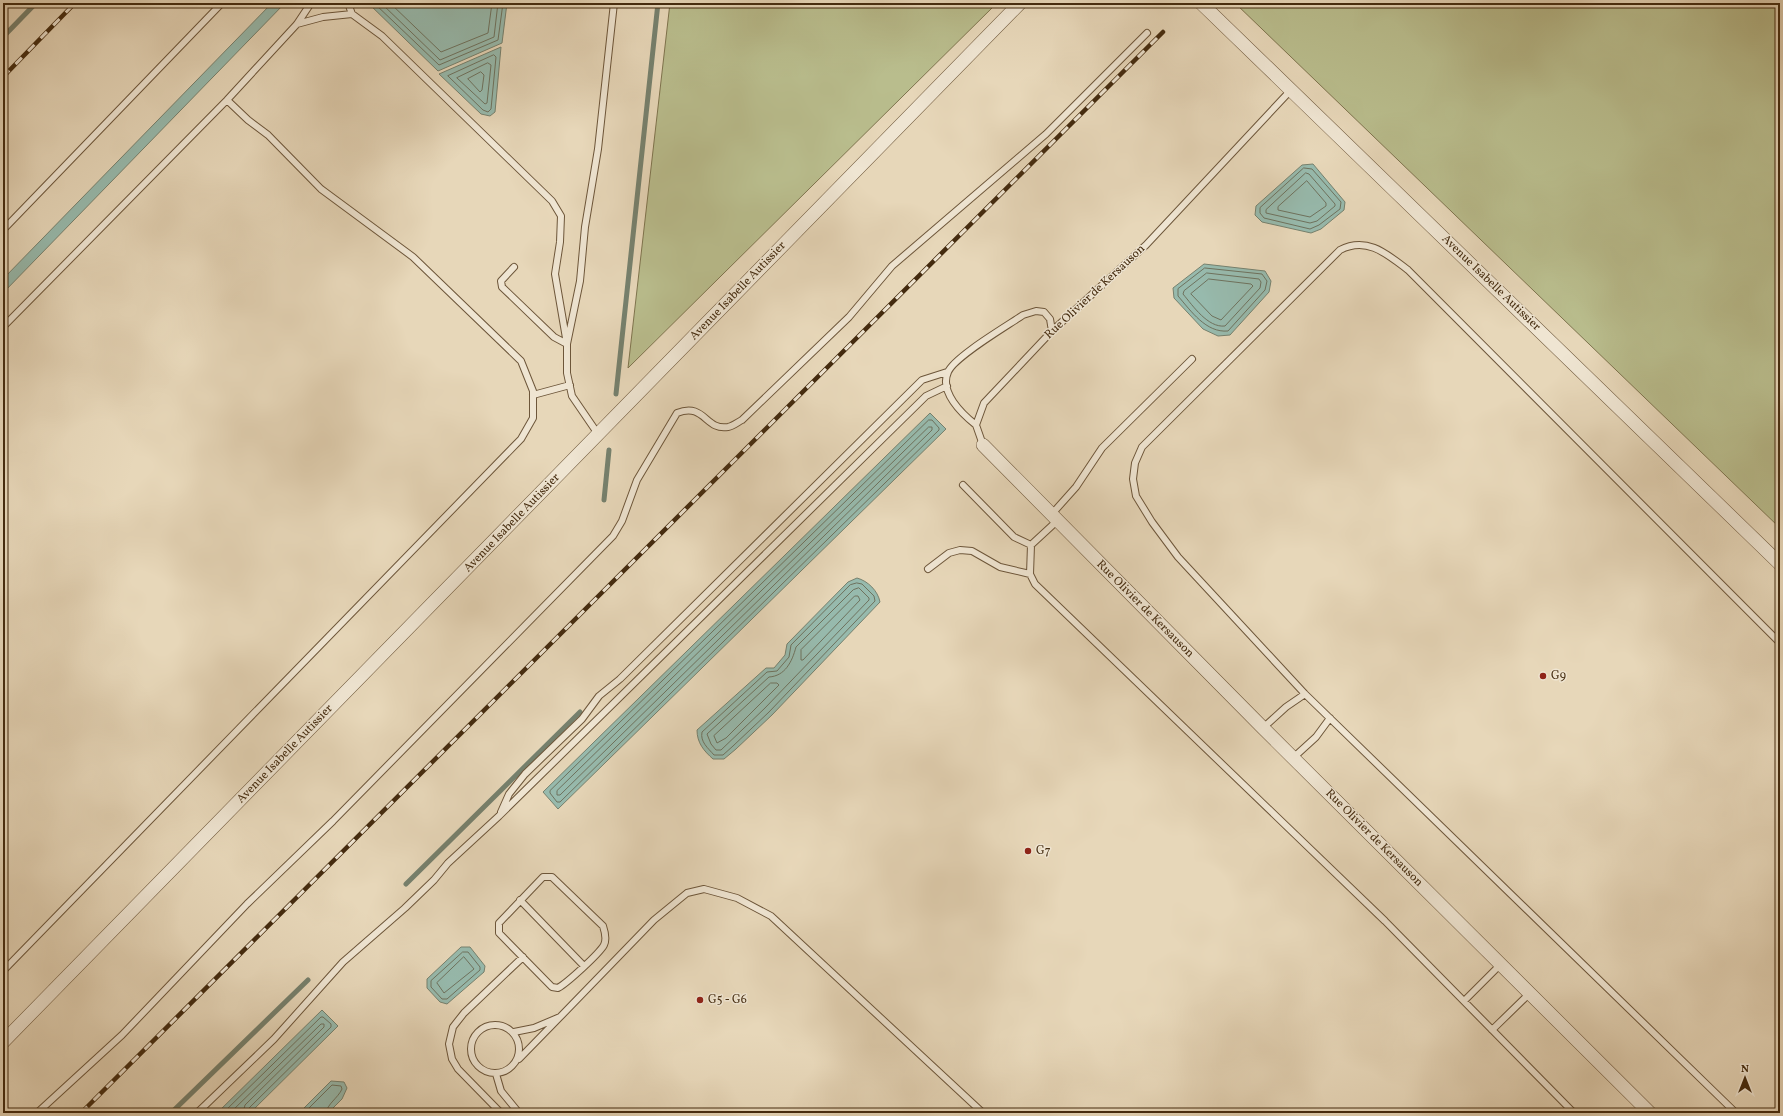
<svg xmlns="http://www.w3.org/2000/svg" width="1783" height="1116" font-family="Vollkorn,serif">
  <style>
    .green { fill: #b9bd8d; stroke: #7e744e }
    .water { fill: #97baad; stroke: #76816e }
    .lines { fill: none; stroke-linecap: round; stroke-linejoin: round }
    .shore { stroke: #6e725e; stroke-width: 1 }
    .stream { stroke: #76816e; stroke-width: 5 }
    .service-casing { stroke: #6d563a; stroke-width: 8 }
    .minor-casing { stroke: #6d563a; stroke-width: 14 }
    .service { stroke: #efe5d2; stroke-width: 6 }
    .minor { stroke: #efe5d2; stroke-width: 13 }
    .rail-casing { stroke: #442b0f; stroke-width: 4.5 }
    .rail { stroke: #efe5d2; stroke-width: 3; stroke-dasharray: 9; stroke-linecap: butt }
    .poi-dot { fill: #8f2418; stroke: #efe5d2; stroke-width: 1.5 }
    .labels { text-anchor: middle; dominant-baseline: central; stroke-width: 3; stroke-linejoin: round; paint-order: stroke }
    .street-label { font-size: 12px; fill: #442b0f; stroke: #efe5d2 }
    .poi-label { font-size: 12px; fill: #442b0f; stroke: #efe5d2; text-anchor: start }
  </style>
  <rect width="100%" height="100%" fill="#e7d7b9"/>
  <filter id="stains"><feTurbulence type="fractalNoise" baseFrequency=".005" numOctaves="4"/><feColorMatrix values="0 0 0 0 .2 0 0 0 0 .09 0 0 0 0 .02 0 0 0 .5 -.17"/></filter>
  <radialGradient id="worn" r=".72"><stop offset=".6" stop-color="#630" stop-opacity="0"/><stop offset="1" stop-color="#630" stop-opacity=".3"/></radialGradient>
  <path class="green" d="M 670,3 L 997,3 L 628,368 Z
    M 1235,3 L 1780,3 L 1780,528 Z"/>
  <path class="water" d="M 272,3 L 285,3 L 3,293 L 3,279 Z
    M 368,3 L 507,3 L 502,43 L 438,71 Z
    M 501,47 L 495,112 L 490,116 L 481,114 L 439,74 Z
    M 1313,164 L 1345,202 L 1344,210 L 1321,229 L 1311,233 L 1262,222 L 1255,215 L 1256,206 L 1302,165 Z
    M 1204,264 L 1265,271 L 1271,281 L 1269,292 L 1230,335 L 1218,336 L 1203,329 L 1174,298 L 1173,288 Z
    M 930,413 L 946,429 L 558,809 L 543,792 Z
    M 857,578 C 868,581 878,591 880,602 L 772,715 L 736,749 L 724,759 L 713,759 C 704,751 697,743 697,730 L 766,668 L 774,668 L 785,655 L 787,644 L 848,582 Z
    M 461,947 L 470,947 L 485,966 L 484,972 L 447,1004 L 440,1002 L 427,988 L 427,979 Z
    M 322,1010 L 338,1026 L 250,1113 L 217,1113 Z
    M 331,1081 L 344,1082 L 347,1088 L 342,1099 L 328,1113 L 299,1113 Z"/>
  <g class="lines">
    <path class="shore" d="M 374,3 L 439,65 L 498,40 L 503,3
      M 381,3 L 440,60 L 494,37 L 498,3
      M 390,3 L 441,52 L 488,33 L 492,3
      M 494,55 L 496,57 L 491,109 L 488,112 L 483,110 L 448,76 Z
      M 488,63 L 491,65 L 487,103 L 485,104 L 457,78 Z
      M 481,72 L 484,75 L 482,90 L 480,92 L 468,79 Z
      M 1304,168 L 1312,169 L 1341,202 L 1340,209 L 1319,225 L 1310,229 L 1264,218 L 1260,213 L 1260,208 Z
      M 1306,173 L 1309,174 L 1335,204 L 1335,206 L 1317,221 L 1310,223 L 1266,213 L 1266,210 Z
      M 1307,181 L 1326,203 L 1326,206 L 1310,217 L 1278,210 L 1278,207 Z
      M 1205,268 L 1262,274 L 1267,281 L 1265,290 L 1228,331 C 1206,333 1191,311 1178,296 L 1178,289 Z
      M 1207,273 L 1259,279 L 1261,282 L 1260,288 L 1225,326 C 1208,328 1193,306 1183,294 L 1184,291 Z
      M 1209,279 L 1251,284 L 1253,286 L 1221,320 L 1212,316 L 1191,294 Z
      M 929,420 L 932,420 L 939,428 L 939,430 L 560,802 L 557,802 L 550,793 L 550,791 Z
      M 929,427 L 932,427 L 932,430 L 560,795 L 557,795 L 557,791 Z
      M 857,583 L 862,584 L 874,596 L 875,601 L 769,712 L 733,746 L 723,755 L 714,755 C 708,748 700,742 702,732 L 767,672 L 777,671 L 789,657 L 791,645 L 850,585 Z
      M 859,588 L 869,598 L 869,600 L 765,708 L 721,750 L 716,750 L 711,744 L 707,734 L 769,677 C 785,676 792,662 796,647 L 853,590 Z
      M 855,596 L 858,596 L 860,600 L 803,660 L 801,660 L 801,650 Z
      M 771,683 L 777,683 L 779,685 L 726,738 L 717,743 L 714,736 Z
      M 463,952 L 468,952 L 480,967 L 480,970 L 447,999 L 442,999 L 431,987 L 431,981 Z
      M 464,957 L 474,969 L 444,993 L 437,983 Z
      M 223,1113 L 321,1017 L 323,1017 L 331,1024 L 331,1027 L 249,1108 L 248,1113
      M 230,1113 L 321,1024 L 324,1024 L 324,1027 L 245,1105 L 243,1113
      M 304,1113 L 332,1085 L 341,1086 L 342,1089 C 338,1098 327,1104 326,1113"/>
    <path class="stream" d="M 3,37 L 36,3
      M 616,394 L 658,3
      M 604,500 L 609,450
      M 406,884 L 580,712
      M 171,1113 L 308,980"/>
    <defs>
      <path id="service" d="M 348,3 L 352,14
        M 297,24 L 323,17 L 352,14 L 382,36 L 552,201 L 561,216 L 560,242 L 555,274 L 567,344 L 580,281 L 585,227 L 598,149 L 614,3
        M 3,230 L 222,3
        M 514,267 L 501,281 L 502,287 L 554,337 L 567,344 L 567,373 L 572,396 L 598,434
        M 3,327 L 227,100 L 297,24 L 311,3
        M 533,395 L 570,385
        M 976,425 C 962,414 939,392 948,372 C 954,357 1007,326 1023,315 L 1036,311 L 1044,312 L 1050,319 L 1052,331
        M 983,445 L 976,425 L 984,403 L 1052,331 L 1146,245 L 1291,90
        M 963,485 L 1014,537 L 1031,545 L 1057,521
        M 1051,515 L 1076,487 L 1102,448 L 1192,359
        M 1031,545 L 1030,574 L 1035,584 L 1385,921 L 1574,1113
        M 928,569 L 949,553 L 960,550 L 972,551 L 1000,567 L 1030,574
        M 1263,728 L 1286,707 L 1305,694
        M 1293,758 L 1316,737 L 1330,718
        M 501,812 L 509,794 L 525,774 L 582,719 L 599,696 L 620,679 L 922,380 L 947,372
        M 543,877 L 552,877 L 603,926 C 605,932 607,939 604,945 C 599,954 567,983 558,988 L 552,987 L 499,933 L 499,923 Z
        M 520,900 L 584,966
        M 3,971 L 521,439 L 533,418 L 533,391 L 521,361 L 413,257 L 321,189 L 268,135 L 248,120 L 227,100
        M 1464,1001 L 1501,964
        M 560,1017 L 654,920 L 687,893 L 704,889 L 737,898 L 771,916 L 983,1113
        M471 1049a24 24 0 1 1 48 0a24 24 0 1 1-48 0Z
        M 1492,1030 L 1530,993
        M 514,1032 L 534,1028 L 560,1017 L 519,1059
        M 496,1074 L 501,1091 L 519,1113
        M 37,1113 L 122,1035 L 247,904 L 333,821 L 613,536 L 622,521 L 637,480 L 677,413 C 705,402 705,431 728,427 C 733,426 738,422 742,420 L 849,317 L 892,266 L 1046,134 L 1147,33
        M 197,1113 L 274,1039 L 343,962 L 405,908 L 434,880 L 448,863 L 499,816 L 926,396 L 947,386
        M 501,1113 L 458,1069 L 452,1059 L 449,1044 L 453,1027 L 464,1013 L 523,957
        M 1736,1113 L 1305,694 L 1178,557 L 1152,522 L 1136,496 L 1133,479 L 1135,463 L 1142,447 L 1340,250 C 1367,236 1387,254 1408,270 L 1780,643"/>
      <path id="minor" d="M 1201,3 L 1780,564
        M 983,445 L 1263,728 L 1650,1113
        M 3,1042 L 1020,3"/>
    </defs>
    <use href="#service" class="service-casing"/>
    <use href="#minor" class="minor-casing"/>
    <use href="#service" class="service"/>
    <use href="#minor" class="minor"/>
    <defs>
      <path id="rail" d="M 3,77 L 75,3
        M 81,1113 L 1163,32"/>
    </defs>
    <use href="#rail" class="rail-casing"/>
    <use href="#rail" class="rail"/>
  </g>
  <g class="poi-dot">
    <circle cx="1543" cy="676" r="4"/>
    <circle cx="1028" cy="851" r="4"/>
    <circle cx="700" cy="1000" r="4"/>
  </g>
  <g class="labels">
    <g class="street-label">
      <text transform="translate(1491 283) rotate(44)">Avenue Isabelle Autissier</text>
      <text transform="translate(738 291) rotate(-46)">Avenue Isabelle Autissier</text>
      <text transform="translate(1095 292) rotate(-43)">Rue Olivier de Kersauson</text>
      <text transform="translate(512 523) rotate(-46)">Avenue Isabelle Autissier</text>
      <text transform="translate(1145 609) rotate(45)">Rue Olivier de Kersauson</text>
      <text transform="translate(285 754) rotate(-46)">Avenue Isabelle Autissier</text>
      <text transform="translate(1374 838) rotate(45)">Rue Olivier de Kersauson</text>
    </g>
    <g class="poi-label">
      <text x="1551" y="676">G9</text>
      <text x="1036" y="851">G7</text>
      <text x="708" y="1000">G5 - G6</text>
    </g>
  </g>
  <rect width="1783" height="1116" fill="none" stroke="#e7d7b9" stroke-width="16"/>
  <rect x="4" y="4" width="1775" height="1108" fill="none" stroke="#442b0f" stroke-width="2"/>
  <rect x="8" y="8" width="1767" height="1100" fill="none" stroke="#442b0f"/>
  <g transform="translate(1745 1078)" stroke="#efe5d2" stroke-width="3" paint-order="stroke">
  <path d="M0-3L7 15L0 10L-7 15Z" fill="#442b0f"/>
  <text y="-6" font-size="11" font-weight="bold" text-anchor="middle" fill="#442b0f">N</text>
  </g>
  <rect width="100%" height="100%" filter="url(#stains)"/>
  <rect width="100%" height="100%" fill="url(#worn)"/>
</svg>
